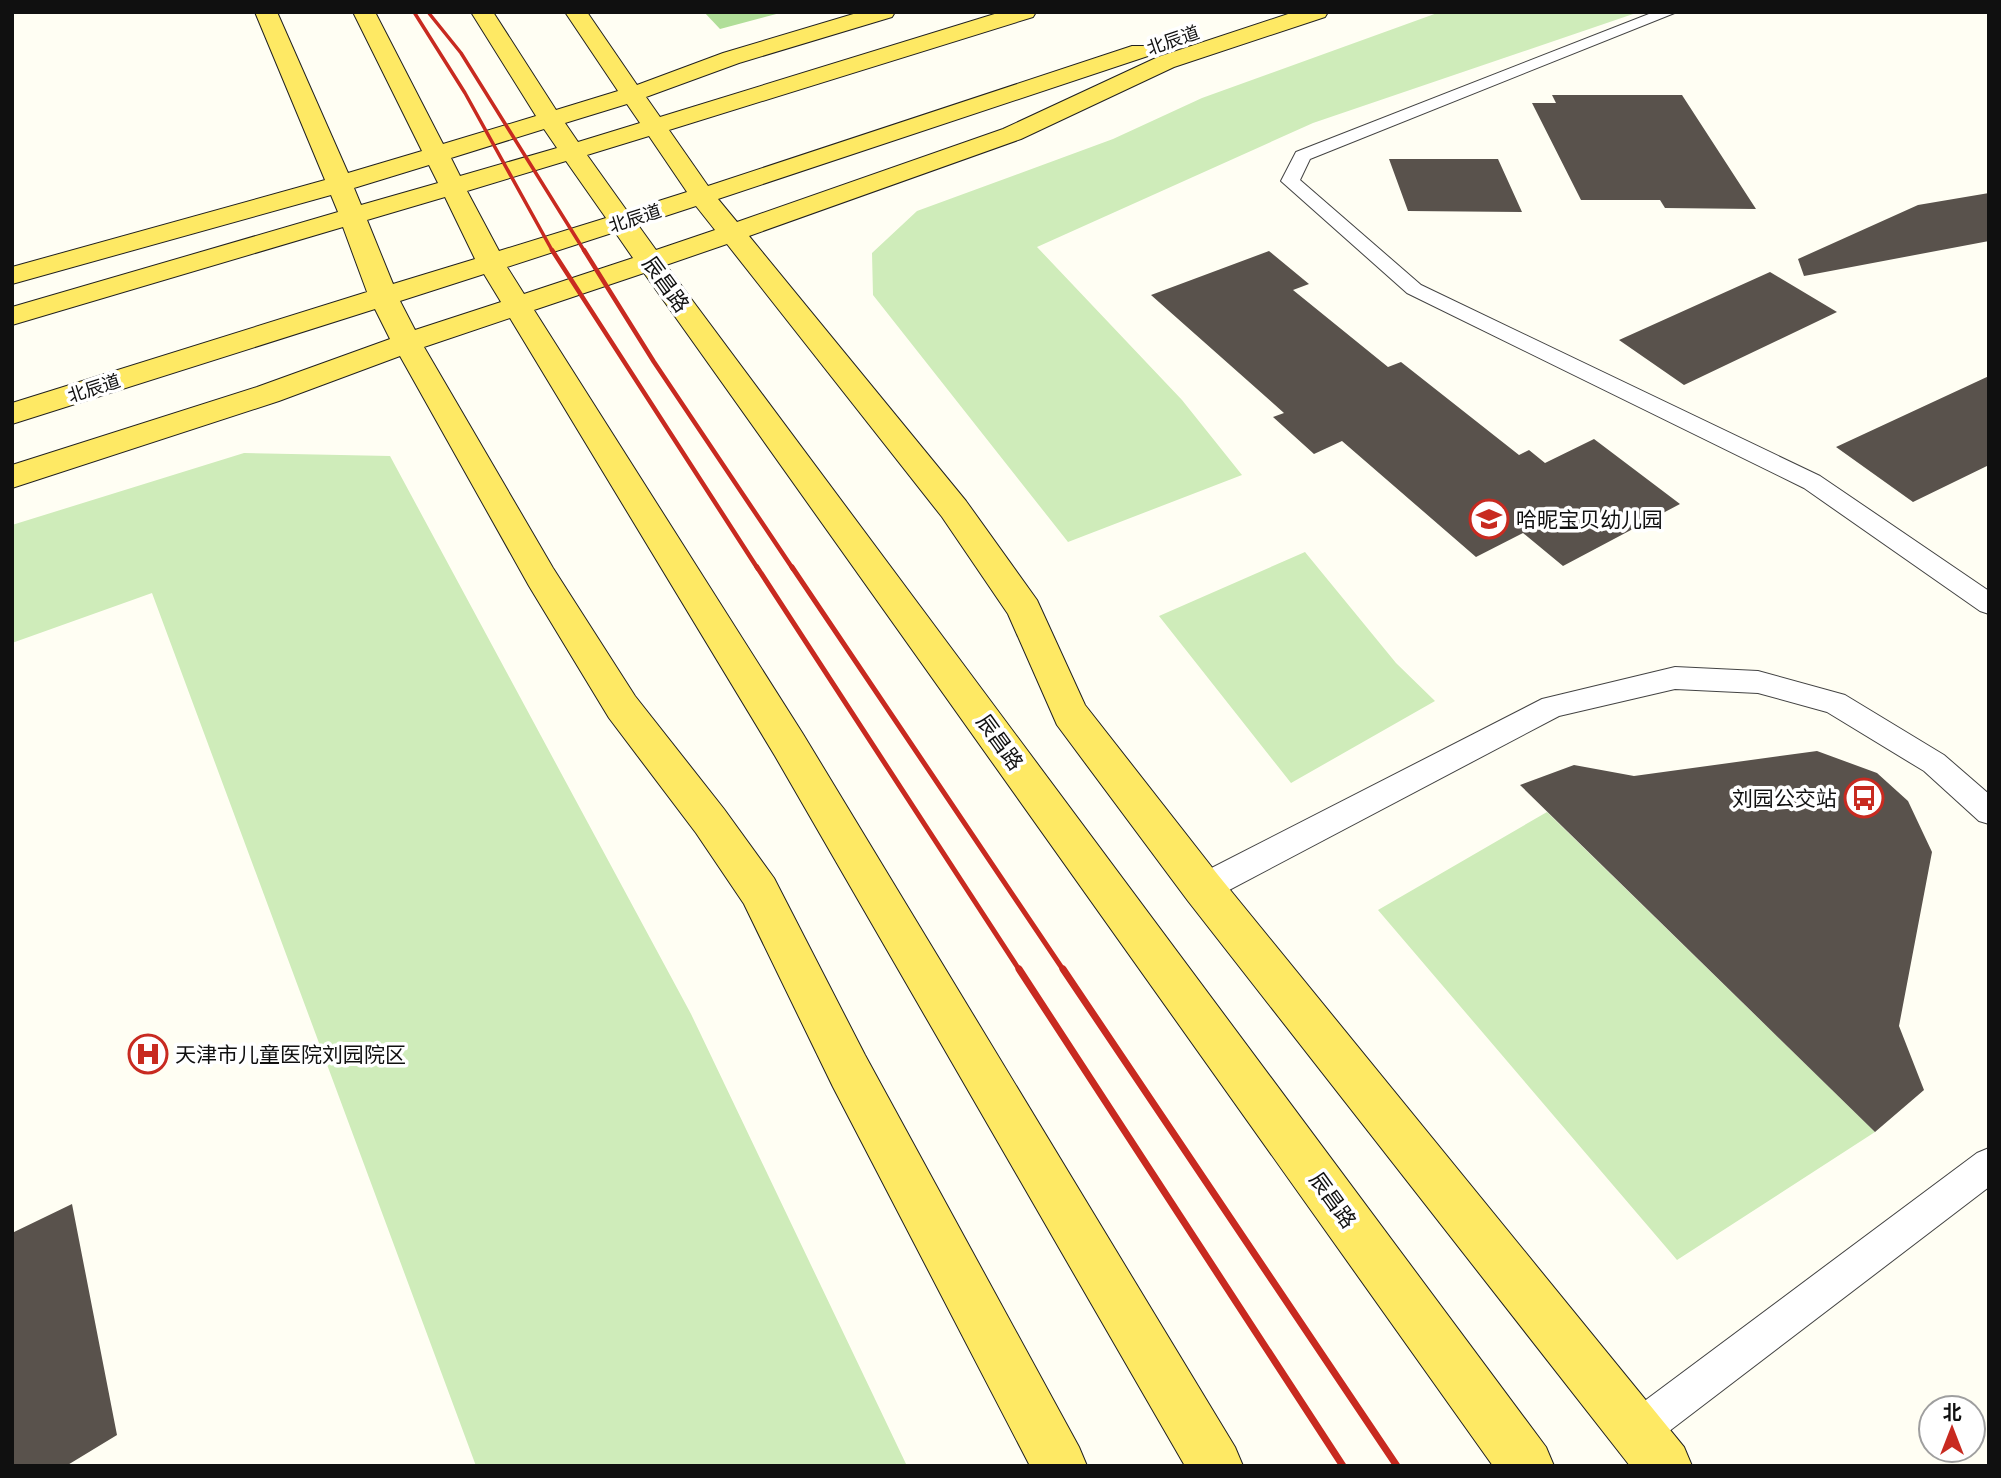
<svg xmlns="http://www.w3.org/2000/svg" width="2001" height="1478" font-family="Merriweather,'Noto Sans SC',serif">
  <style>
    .green { fill: #cfecba }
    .forest { fill: #b0de98 }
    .building { fill: #59524c }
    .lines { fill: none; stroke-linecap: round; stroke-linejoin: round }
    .lane-casing { stroke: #434343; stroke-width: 2 }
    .primary-casing { stroke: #212121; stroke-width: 2 }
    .lane { fill: #fff; fill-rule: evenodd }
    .primary { fill: #fee964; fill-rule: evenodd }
    .rail-far3 { stroke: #c82a20; stroke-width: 3.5 }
    .rail-far2 { stroke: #c82a20; stroke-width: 4.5 }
    .rail-far1 { stroke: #c82a20; stroke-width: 5 }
    .rail { stroke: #c82a20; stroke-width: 7 }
    .labels { text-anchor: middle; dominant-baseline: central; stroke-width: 7; stroke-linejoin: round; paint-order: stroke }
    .far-street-label { font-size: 18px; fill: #101010; stroke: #fff }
    .street-label { font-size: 21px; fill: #101010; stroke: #fff }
    .poi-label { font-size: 21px; fill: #101010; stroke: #fff; text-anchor: start }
  </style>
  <rect width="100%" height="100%" fill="#fffef3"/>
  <path class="green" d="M 1440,12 L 1639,12 L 1313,123 L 1037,247 L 1182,400 L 1242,475 L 1068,542 L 873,295 L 872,253 L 917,211 L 1113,139 L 1202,98 Z
    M 244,453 L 390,456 L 691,1014 L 907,1466 L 476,1466 L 152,593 L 12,643 L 12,525 Z
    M 1305,552 L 1396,663 L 1435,701 L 1291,783 L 1159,616 Z
    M 1547,812 L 1875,1132 L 1677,1260 L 1378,910 Z"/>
  <path class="forest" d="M 704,12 L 784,12 L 720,29 Z"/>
  <path class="building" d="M 1552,95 L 1682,95 L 1756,209 L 1665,208 L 1660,200 L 1581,200 L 1532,103 L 1556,103 Z
    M 1389,159 L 1498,159 L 1522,212 L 1408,211 Z
    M 1989,193 L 1989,241 L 1804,276 L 1798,259 L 1918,205 Z
    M 1269,251 L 1309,284 L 1293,290 L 1388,367 L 1401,362 L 1519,455 L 1529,450 L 1545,463 L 1594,439 L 1680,504 L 1563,566 L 1523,533 L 1476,557 L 1342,441 L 1314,454 L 1273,417 L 1284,413 L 1151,295 Z
    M 1770,272 L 1837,312 L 1684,385 L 1619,340 Z
    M 1989,376 L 1989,465 L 1913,502 L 1836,447 Z
    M 1817,751 L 1877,773 L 1908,801 L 1932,852 L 1899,1026 L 1924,1090 L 1875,1132 L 1520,785 L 1574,765 L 1634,776 Z
    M 72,1204 L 117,1435 L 66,1466 L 12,1466 L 12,1233 Z"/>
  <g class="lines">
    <defs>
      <path id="lane" d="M 1654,12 L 1677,12 L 1310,159 L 1300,180 L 1421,285 L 1820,476 L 1989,591 L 1989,614 L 1980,611 L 1804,488 L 1407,293 L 1281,181 L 1296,152 Z
        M 1675,667 L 1758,671 L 1845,695 L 1944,755 L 1989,794 L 1989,824 L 1979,821 L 1924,771 L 1827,712 L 1758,693 L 1675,689 L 1559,716 L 1214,898 L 1203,902 L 1192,898 L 1188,888 L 1192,878 L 1542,699 Z
        M 1989,1148 L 1989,1187 L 1651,1445 L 1637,1451 L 1623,1445 L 1617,1431 L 1623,1417 L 1977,1153 Z"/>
      <path id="primary" d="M 255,12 L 277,12 L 348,173 L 422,151 L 353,12 L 375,12 L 443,144 L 536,116 L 471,12 L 493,12 L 556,110 L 618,91 L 565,12 L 587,12 L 637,85 L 723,53 L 860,12 L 895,12 L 892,17 L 739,63 L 646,97 L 660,117 L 1001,12 L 1036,12 L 1033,17 L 669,130 L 708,186 L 1132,46 L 1148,46 L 1151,51 L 1148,56 L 718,199 L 737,222 L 1003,129 L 1158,57 L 1294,12 L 1328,12 L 1325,17 L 1174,67 L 1021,139 L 749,236 L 966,501 L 1037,600 L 1085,705 L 1218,875 L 1684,1447 L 1692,1466 L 1630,1466 L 1188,901 L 1057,725 L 1008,614 L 942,517 L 727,244 L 666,265 L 1546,1447 L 1554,1466 L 1493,1466 L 644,273 L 534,310 L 803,734 L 1235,1447 L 1243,1466 L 1185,1466 L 775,756 L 510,318 L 424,347 L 553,568 L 635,696 L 724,809 L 774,878 L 865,1055 L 1079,1447 L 1087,1466 L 1030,1466 L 833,1087 L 744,904 L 696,833 L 609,718 L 529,586 L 400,356 L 279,401 L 12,488 L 12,465 L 257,387 L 390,339 L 375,309 L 12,424 L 12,403 L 367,292 L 343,227 L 12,325 L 12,307 L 338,212 L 331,195 L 12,284 L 12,267 L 325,180 ZM 627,104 L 640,123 L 578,142 L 565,123 ZM 544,129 L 557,148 L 460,176 L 451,158 ZM 649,136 L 687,192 L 627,211 L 587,155 ZM 566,161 L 606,218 L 499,251 L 467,191 ZM 429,165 L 438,183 L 361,205 L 354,188 ZM 445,197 L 475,259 L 393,284 L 367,220 ZM 696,206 L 715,230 L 656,250 L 638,225 ZM 615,232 L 633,258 L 524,294 L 507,267 ZM 484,274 L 501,302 L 415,330 L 400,301 Z"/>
    </defs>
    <use href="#lane" class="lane-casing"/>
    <use href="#primary" class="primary-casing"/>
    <use href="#lane" class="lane"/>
    <use href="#primary" class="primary"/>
    <path class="rail-far3" d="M 414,12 L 465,93 L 553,252
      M 428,12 L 461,53 L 585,252"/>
    <path class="rail-far2" d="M 552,250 L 758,569
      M 584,250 L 654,362 L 793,569"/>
    <path class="rail-far1" d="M 757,567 L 1020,971
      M 792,567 L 1064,971"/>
    <path class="rail" d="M 1019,969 L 1343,1466
      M 1063,969 L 1397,1466"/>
  </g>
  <defs>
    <symbol id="school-ring" viewBox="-11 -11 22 22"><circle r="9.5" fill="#fff" stroke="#c82a20" stroke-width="1.5"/><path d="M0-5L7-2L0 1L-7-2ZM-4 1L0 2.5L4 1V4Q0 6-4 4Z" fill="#c82a20"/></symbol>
    <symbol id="bus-ring" viewBox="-11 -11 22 22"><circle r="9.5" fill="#fff" stroke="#c82a20" stroke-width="1.5"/><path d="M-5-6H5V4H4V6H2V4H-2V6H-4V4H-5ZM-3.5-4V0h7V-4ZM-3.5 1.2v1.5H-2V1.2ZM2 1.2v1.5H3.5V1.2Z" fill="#c82a20"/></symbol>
    <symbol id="hospital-ring" viewBox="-11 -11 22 22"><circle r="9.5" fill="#fff" stroke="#c82a20" stroke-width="1.5"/><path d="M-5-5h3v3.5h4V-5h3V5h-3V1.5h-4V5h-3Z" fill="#c82a20"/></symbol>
  </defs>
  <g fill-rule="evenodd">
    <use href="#school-ring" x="1467" y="497" width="44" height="44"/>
    <use href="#bus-ring" x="1842" y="776" width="44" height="44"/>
    <use href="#hospital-ring" x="126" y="1032" width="44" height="44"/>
  </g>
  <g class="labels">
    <g class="far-street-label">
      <text transform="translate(1173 40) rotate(-19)">北辰道</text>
      <text transform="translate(635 218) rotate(-18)">北辰道</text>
      <text transform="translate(94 388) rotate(-18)">北辰道</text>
    </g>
    <g class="street-label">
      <text transform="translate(666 284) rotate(54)">辰昌路</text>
      <text transform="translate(1000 742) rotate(54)">辰昌路</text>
      <text transform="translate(1333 1200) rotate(54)">辰昌路</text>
    </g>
    <g class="poi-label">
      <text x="1516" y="519">哈昵宝贝幼儿园</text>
      <text x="1837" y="798" text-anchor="end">刘园公交站</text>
      <text x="175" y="1054">天津市儿童医院刘园院区</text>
    </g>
  </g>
  <rect width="2001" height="1478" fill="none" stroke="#101010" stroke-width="28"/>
  <g transform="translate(1952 1429)"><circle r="33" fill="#ffffff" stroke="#9f9f9f" stroke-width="2"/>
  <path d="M0-5L12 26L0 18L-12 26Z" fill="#c82a20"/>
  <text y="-10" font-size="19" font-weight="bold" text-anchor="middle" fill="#101010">北</text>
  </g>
</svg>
